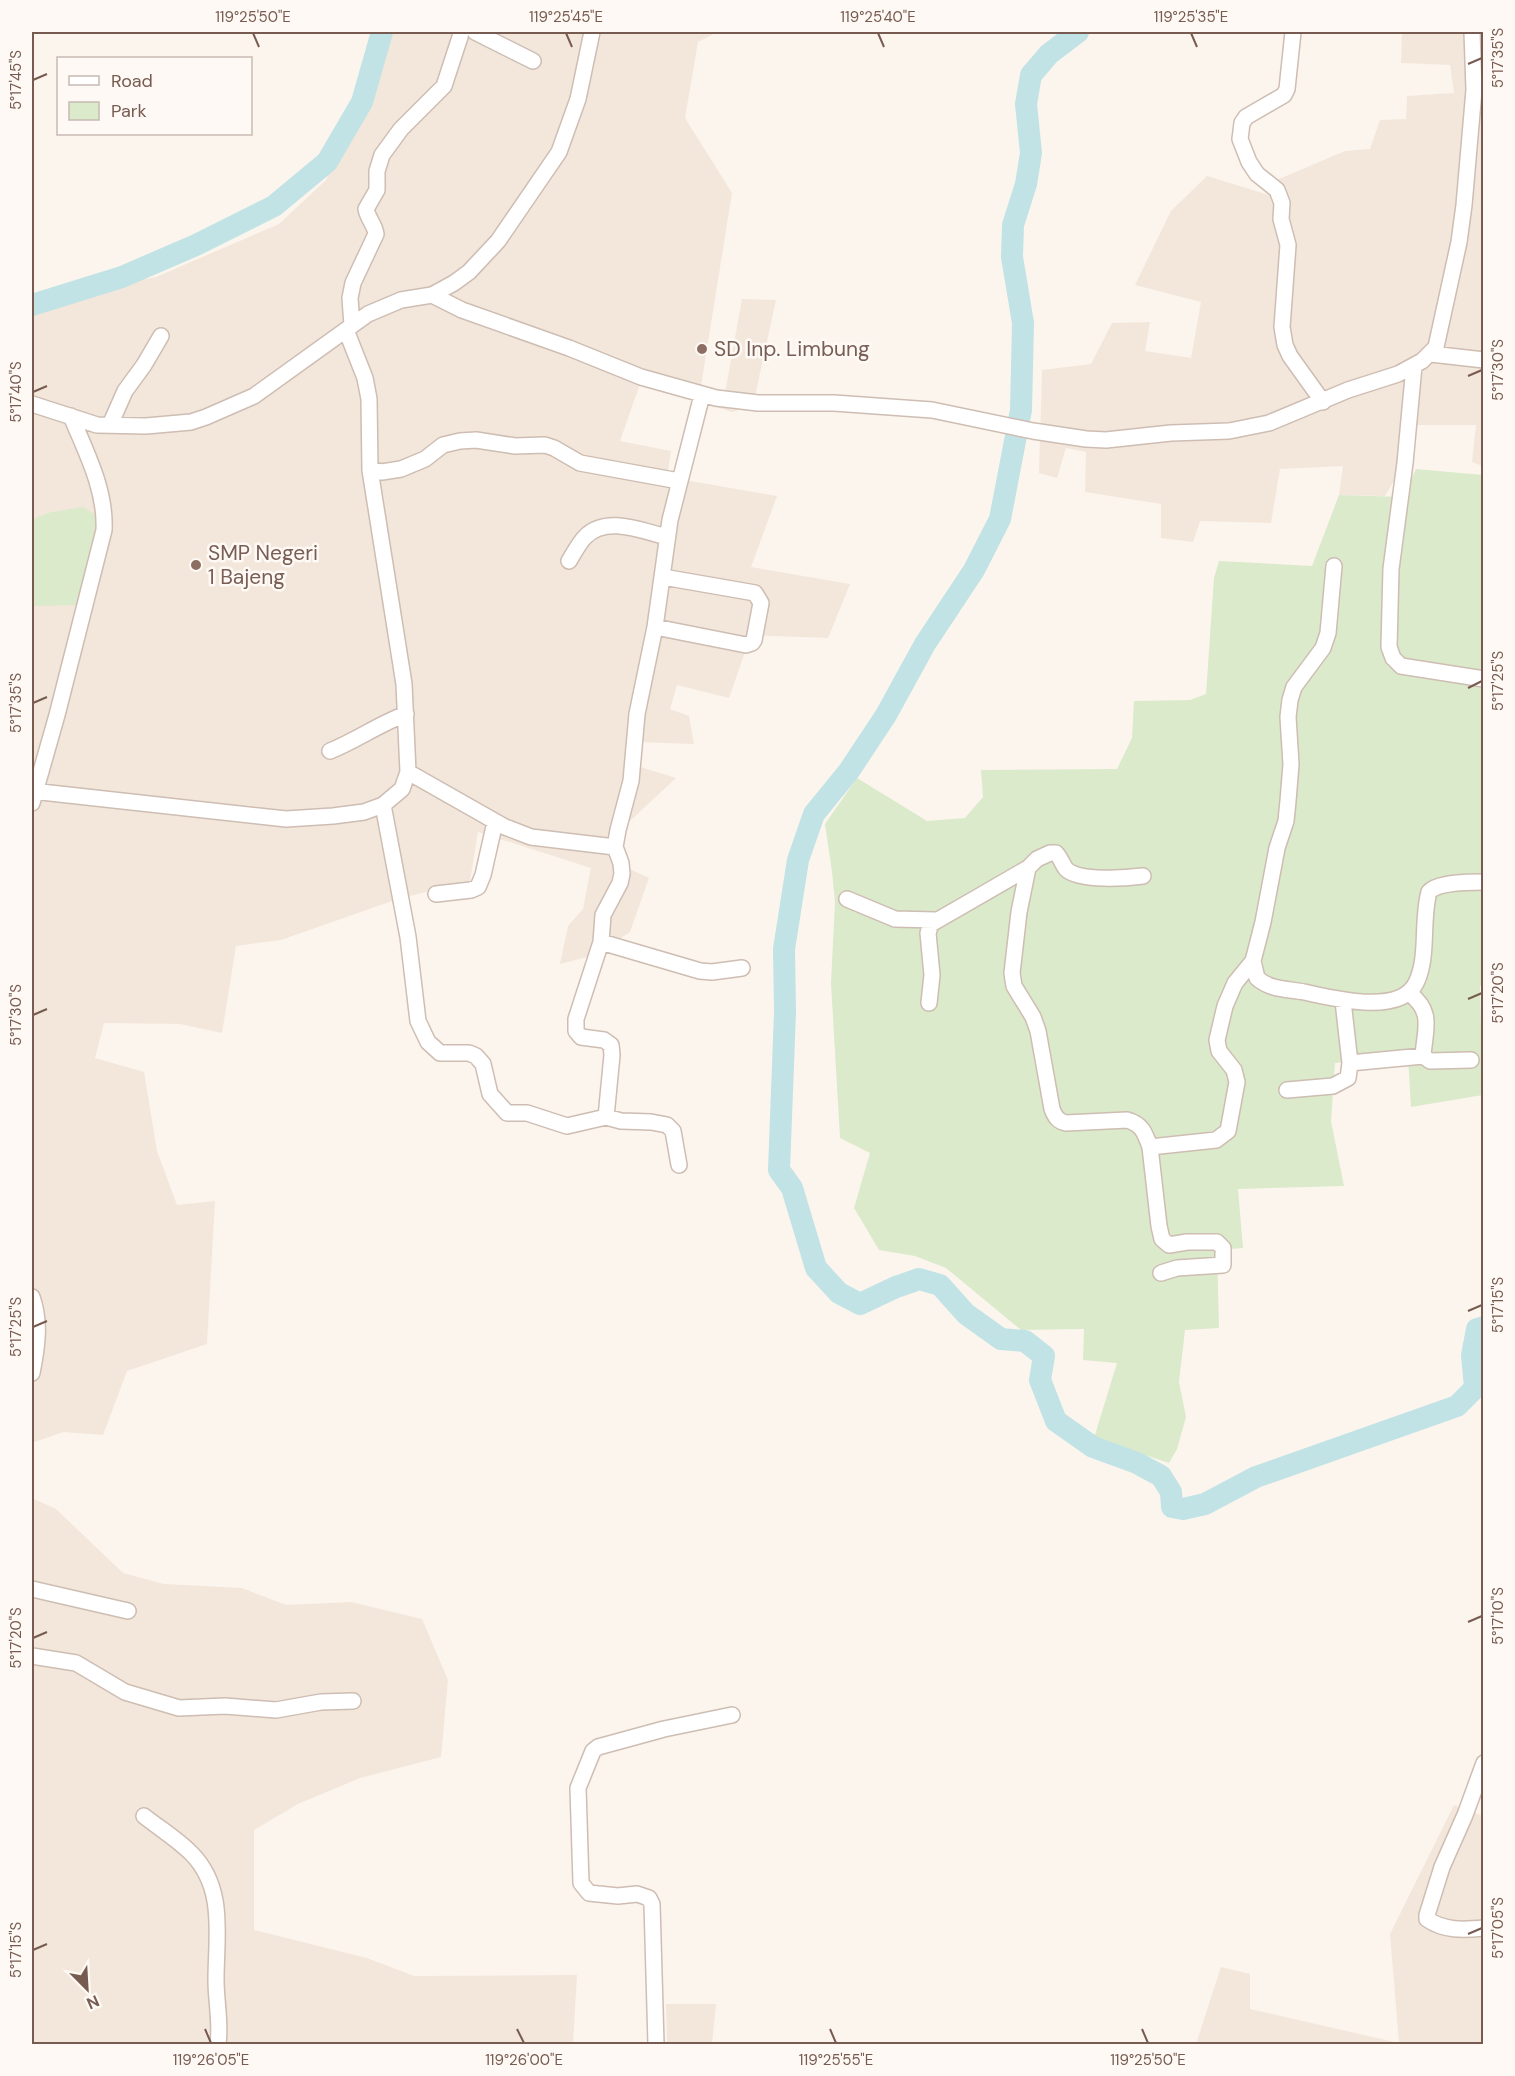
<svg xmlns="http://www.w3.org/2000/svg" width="1515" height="2076" font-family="'DM Sans',sans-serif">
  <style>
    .residential { fill: #f3e7db }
    .green { fill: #daeacb }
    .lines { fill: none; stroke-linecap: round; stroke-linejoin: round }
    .river { stroke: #c1e3e5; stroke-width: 22 }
    .minor-casing { stroke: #cebdb2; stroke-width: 18 }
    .minor { stroke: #fff; stroke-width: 15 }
    .ticks { fill: none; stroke: #775b50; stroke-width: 2 }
    .education-dot { fill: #8d6e63; stroke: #fef9f4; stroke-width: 2 }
    .labels { text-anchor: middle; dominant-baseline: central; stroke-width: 5; stroke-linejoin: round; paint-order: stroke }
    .education-label { font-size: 21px; fill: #785e54; stroke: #fef9f4; text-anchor: start }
    .neatline { fill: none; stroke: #775b50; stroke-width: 2 }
    .ticks-label { font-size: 15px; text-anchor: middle; fill: #775b50 }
  </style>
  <rect width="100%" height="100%" fill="#fcf5ed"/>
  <path class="residential" d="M 386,32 L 713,32 L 712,35 L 698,42 L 685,118 L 732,193 L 701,386 L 725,393 L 742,299 L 776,300 L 753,405 L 732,412 L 640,384 L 620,441 L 671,451 L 667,477 L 777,496 L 751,567 L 850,584 L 828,638 L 751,635 L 729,698 L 677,685 L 670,709 L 689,716 L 694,744 L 638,742 L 634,765 L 676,778 L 630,821 L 615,840 L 619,864 L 649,878 L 630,932 L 595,955 L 560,964 L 568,926 L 583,909 L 591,868 L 478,832 L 470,881 L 398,899 L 281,940 L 236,946 L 222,1033 L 180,1024 L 104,1023 L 95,1058 L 144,1072 L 157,1151 L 177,1205 L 215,1201 L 207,1344 L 127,1371 L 103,1435 L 63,1432 L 32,1443 L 32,303 L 77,292 L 156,277 L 279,224 L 326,180 L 371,84 Z
    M 1402,32 L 1483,32 L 1483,466 L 1472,462 L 1476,425 L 1400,425 L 1397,476 L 1385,496 L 1339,495 L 1343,466 L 1280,469 L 1271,523 L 1200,521 L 1193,542 L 1161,538 L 1161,504 L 1085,492 L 1086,452 L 1066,448 L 1057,478 L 1039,473 L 1042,370 L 1091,364 L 1112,323 L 1150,322 L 1145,351 L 1191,358 L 1201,302 L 1135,285 L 1171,211 L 1207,176 L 1272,196 L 1279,179 L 1345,151 L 1370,149 L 1380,120 L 1406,119 L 1407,96 L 1454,93 L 1450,65 L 1401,63 Z
    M 32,1498 L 56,1509 L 123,1573 L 164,1584 L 242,1588 L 286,1605 L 351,1602 L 422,1619 L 448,1680 L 441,1757 L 360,1778 L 298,1804 L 254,1830 L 254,1930 L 367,1958 L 414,1976 L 577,1975 L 573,2044 L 32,2044 Z
    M 1454,1805 L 1483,1816 L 1483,2044 L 1196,2044 L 1221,1967 L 1250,1974 L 1250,2009 L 1399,2043 L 1390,1934 Z
    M 666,2004 L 716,2004 L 712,2044 L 667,2044 Z"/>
  <path class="green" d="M 1416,469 L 1483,475 L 1483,986 L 1480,986 L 1483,1095 L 1411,1107 L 1408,1057 L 1335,1063 L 1331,1121 L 1344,1186 L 1238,1189 L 1243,1248 L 1217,1250 L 1219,1328 L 1185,1330 L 1179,1382 L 1186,1417 L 1177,1449 L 1169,1463 L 1094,1438 L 1117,1363 L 1083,1360 L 1084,1329 L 1021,1330 L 946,1268 L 915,1256 L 879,1250 L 854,1208 L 870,1153 L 840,1138 L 831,983 L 835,901 L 832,872 L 825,824 L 857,778 L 927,821 L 965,818 L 983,797 L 981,770 L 1117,769 L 1132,738 L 1134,701 L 1190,700 L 1206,694 L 1214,578 L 1219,561 L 1312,566 L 1339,495 L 1403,497 Z
    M 83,507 L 97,516 L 91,573 L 83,605 L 32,606 L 32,520 L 47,513 Z"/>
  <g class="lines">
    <path class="river" d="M 1078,32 L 1049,54 L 1031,75 L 1026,104 L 1031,153 L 1026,184 L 1013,225 L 1012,257 L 1023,323 L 1021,410 L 1000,519 L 974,570 L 925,644 L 886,715 L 849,771 L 814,814 L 798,860 L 784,949 L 785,1012 L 779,1170 L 792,1188 L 816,1268 L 839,1293 L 860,1304 L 896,1287 L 919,1279 L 940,1285 L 966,1314 L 1001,1339 L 1025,1341 L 1044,1356 L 1040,1380 L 1056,1421 L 1093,1447 L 1137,1463 L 1161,1476 L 1171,1492 L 1172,1507 L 1183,1509 L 1205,1504 L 1256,1477 L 1457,1406 L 1475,1388 L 1472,1355 L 1477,1329 L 1484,1327
      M 32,305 L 122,277 L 196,245 L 274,206 L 327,162 L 362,102 L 382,32"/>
    <defs>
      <path id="minor" d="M 475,32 L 533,61
        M 1293,32 L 1287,89 L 1284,95 L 1246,117 L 1242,123 L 1240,139 L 1249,162 L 1257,174 L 1277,190 L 1282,203 L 1281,219 L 1288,245 L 1282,327 L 1285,345 L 1290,356 L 1323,402
        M 432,295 L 462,310 L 569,348 L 641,377 L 716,398 L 758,403 L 834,403 L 932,410 L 1033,431 L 1086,439 L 1106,440 L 1171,433 L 1229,431 L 1269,423 L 1348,390 L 1398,374 L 1422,361 L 1436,347 L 1459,242 L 1464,205 L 1474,90 L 1472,32
        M 352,325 L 350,298 L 353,283 L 376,234 C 375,225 368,219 366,209 L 377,190 L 377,171 L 382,155 L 401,129 L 444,86 L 460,37 L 461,32
        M 1431,354 L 1484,360
        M 1414,366 L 1405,463 L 1391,569 L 1389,647 L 1393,658 L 1401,666 L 1484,679
        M 32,404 L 97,425 L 146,426 L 191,422 L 206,417 L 254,396 L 368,314 L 401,300 L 432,295 L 454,283 L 469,272 L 498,241 L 559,152 L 578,99 L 592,32
        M 110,425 L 125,391 L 144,365 L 161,336
        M 370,470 L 382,472 L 401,469 L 425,459 L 443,445 L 460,441 L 476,440 L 515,446 L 545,445 L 554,448 L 580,463 L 679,481
        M 569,561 C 574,553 579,543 585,537 C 606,515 642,531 667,537
        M 1334,566 L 1328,633 L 1323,648 L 1294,687 L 1290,700 L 1288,717 L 1291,764 L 1288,801 L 1286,821 L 1277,848 L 1263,922 L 1253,961 L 1257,978 C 1270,990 1288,989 1304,992 C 1332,998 1400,1016 1416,983 C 1429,957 1421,920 1429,892 C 1438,882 1470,882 1484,882
        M 655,627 L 746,645 L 752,643 L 754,640 L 761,603 L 755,593 L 663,577
        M 330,751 C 357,740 379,724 406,714
        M 408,772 L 505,827 L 531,837 L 615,847
        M 32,791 L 286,819 L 333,816 L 364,812 L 383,805 L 402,789 L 408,772 L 404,684 L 370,470 L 369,399 L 365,378 L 346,330
        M 32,803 L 57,715 L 104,530 C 106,490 86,452 71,416
        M 383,805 L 408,937 L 418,1021 L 428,1042 L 440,1053 L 469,1053 L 476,1056 L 483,1064 L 490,1094 L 507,1113 L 527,1113 L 567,1126 L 606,1117
        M 1143,876 C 1127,878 1079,882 1066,869 C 1062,864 1061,858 1056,853 L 1050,853 L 1037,859 L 1028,868 L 1019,912 L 1012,973 L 1014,986 L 1033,1017 L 1038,1031 L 1052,1109 C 1055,1116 1057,1121 1066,1123 L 1127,1120 C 1142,1124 1145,1133 1150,1147
        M 436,894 L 471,890 L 478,887 L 483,875 L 495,822
        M 847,899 L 895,919 L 935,920
        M 601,942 L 700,971 L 712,972 L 742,968
        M 1409,993 C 1434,1012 1425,1028 1423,1056 L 1430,1061 L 1471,1060
        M 1343,1001 L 1350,1063
        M 929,1003 L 932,975 L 928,933 L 931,924 L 1028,868
        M 1287,1090 L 1333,1086 L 1348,1078 L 1350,1063 L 1423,1056
        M 679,1165 L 673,1131 L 667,1125 L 651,1122 L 621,1121 L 606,1117 L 612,1055 L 611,1045 L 604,1040 L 581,1037 L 576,1031 L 576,1019 L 601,942 L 603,915 L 620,883 L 622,874 L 621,863 L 615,847 L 618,830 L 631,781 L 637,714 L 655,627 L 670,520 L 702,395
        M 1161,1273 L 1177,1268 L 1223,1265 L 1223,1248 L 1217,1242 L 1187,1242 L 1169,1245 L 1162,1239 L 1159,1226 L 1150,1147 L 1216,1140 L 1228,1131 L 1237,1082 L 1234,1070 L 1219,1051 L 1217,1040 L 1225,1006 L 1235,983 L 1253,961
        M 32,1297 C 41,1322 37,1348 32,1373
        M 32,1589 L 128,1611
        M 32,1656 L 76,1663 L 125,1692 L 179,1708 L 225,1706 L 276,1710 L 321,1702 L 353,1701
        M 1484,1763 L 1465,1815 L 1442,1867 L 1427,1915 L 1427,1919 C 1444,1931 1463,1930 1484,1928
        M 144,1816 C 159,1828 177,1839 191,1853 C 226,1888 216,1936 216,1980 C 216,2001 221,2024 218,2044
        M 656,2044 L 652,1904 L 649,1898 L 637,1894 L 618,1896 L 589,1893 L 581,1883 L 578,1788 L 593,1751 L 598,1747 L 664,1729 L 732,1715"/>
    </defs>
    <use href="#minor" class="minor-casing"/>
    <use href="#minor" class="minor"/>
  </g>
  <path class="ticks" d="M 253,33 L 259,47M 566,33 L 572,47M 878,33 L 884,47M 1191,33 L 1197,47M 1468,64 L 1482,58M 33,80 L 47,74M 1468,376 L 1482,370M 33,392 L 47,386M 1468,688 L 1482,681M 33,703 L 47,697M 1468,999 L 1482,993M 33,1015 L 47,1009M 1468,1311 L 1482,1305M 33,1327 L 47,1321M 1468,1622 L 1482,1616M 33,1638 L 47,1632M 1468,1934 L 1482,1928M 33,1950 L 47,1944M 205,2029 L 211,2043M 517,2029 L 524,2043M 830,2029 L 836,2043M 1142,2029 L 1148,2043"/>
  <g class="education-dot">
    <circle cx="702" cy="349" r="6"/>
    <circle cx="196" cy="565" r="6"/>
  </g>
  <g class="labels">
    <g class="education-label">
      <text x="714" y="349">SD Inp. Limbung</text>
      <text x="208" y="553">SMP Negeri<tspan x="208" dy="24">1 Bajeng</tspan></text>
    </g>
  </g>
  <rect width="1515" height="2076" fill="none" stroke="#fef9f4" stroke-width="66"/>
  <rect x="57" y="57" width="195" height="78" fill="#fef9f4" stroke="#c8bab2" stroke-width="1.5"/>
  <rect x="69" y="76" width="30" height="9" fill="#ffffff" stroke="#c8bab2" stroke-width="1.5"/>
  <text x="111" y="87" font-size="18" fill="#775b50">Road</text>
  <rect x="69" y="102" width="30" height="18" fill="#daeacb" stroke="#c8bab2" stroke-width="1.5"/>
  <text x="111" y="117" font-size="18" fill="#775b50">Park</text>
  <g transform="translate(87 1989) rotate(156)" stroke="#fef9f4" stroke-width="4.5" paint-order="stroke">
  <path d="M0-4.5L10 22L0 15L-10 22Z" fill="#775b50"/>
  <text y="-9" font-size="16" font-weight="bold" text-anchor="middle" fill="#775b50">N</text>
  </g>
  <rect x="33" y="33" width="1449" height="2010" class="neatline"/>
  <g class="ticks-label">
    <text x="253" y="22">119°25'50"E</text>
    <text x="566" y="22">119°25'45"E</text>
    <text x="878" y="22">119°25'40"E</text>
    <text x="1191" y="22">119°25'35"E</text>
    <text transform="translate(1498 58) rotate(-90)" y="5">5°17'35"S</text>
    <text transform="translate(16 80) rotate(-90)" y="5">5°17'45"S</text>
    <text transform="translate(1498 370) rotate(-90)" y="5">5°17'30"S</text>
    <text transform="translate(16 392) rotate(-90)" y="5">5°17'40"S</text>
    <text transform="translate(1498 681) rotate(-90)" y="5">5°17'25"S</text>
    <text transform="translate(16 703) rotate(-90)" y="5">5°17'35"S</text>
    <text transform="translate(1498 993) rotate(-90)" y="5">5°17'20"S</text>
    <text transform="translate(16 1015) rotate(-90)" y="5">5°17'30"S</text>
    <text transform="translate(1498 1305) rotate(-90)" y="5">5°17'15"S</text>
    <text transform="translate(16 1327) rotate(-90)" y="5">5°17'25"S</text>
    <text transform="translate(1498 1616) rotate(-90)" y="5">5°17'10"S</text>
    <text transform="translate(16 1638) rotate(-90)" y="5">5°17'20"S</text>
    <text transform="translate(1498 1928) rotate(-90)" y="5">5°17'05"S</text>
    <text transform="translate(16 1950) rotate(-90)" y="5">5°17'15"S</text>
    <text x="211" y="2065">119°26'05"E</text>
    <text x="524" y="2065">119°26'00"E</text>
    <text x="836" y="2065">119°25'55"E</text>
    <text x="1148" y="2065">119°25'50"E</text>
  </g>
</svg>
